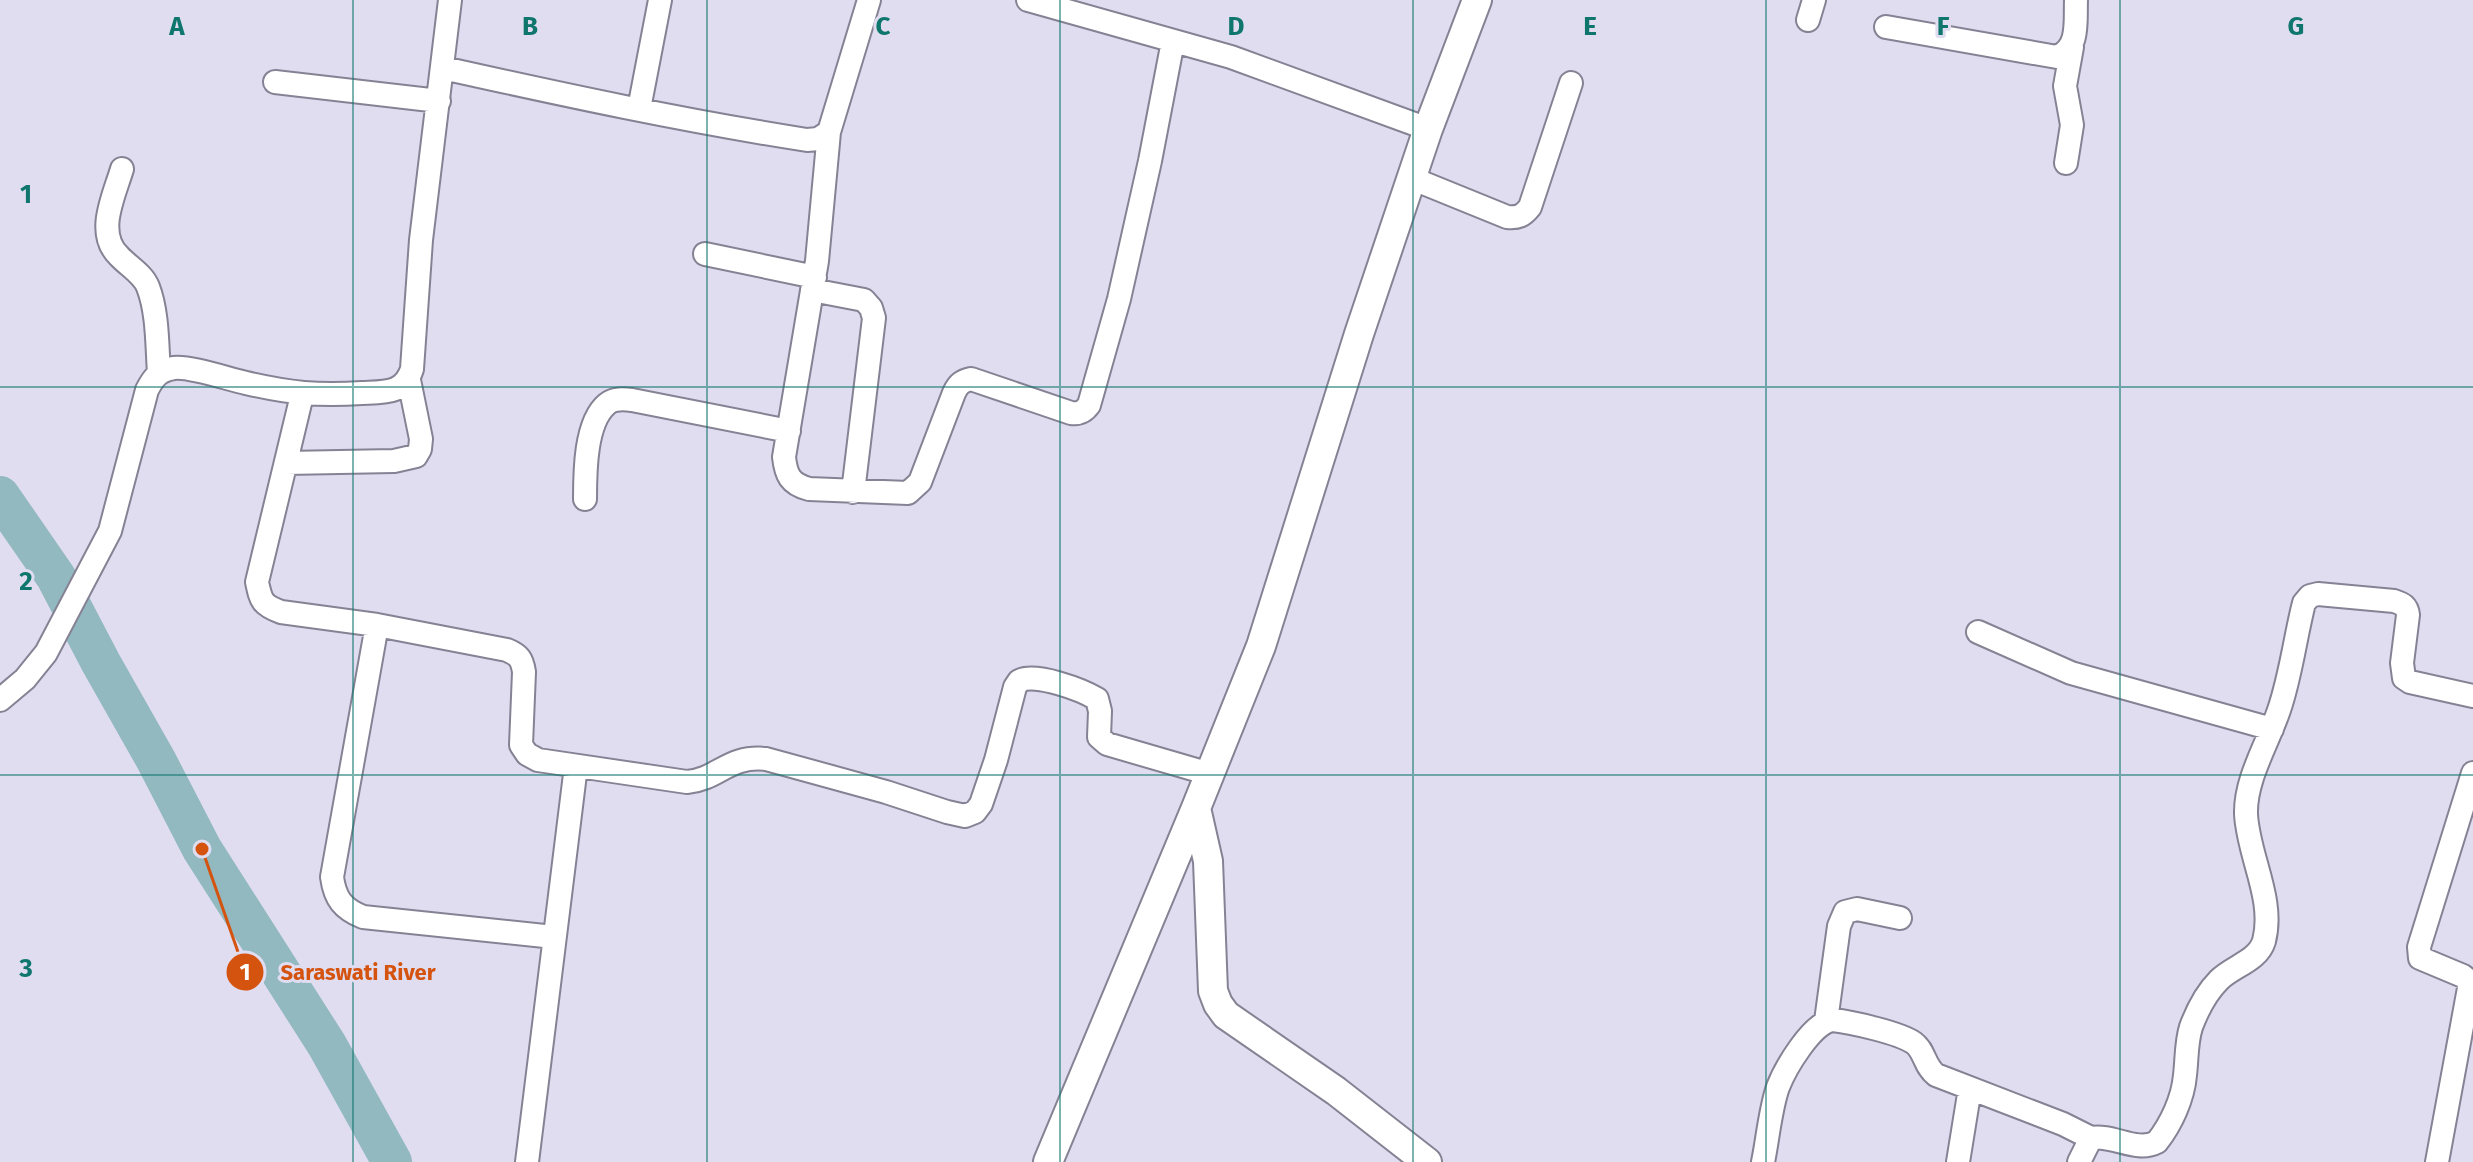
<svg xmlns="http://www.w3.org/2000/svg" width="2473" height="1162" font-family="'Fira Sans',sans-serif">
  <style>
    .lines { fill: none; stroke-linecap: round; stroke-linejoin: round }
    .river { stroke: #92b8c0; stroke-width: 40 }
    .minor-casing { stroke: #858294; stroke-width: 26 }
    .tertiary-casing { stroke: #858294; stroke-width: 32 }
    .minor { stroke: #fff; stroke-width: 22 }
    .tertiary { stroke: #fff; stroke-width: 28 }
    .grid { fill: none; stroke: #0f766e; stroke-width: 2; stroke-opacity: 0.55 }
    .grid-label { font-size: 26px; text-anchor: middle; font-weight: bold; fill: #0f766e; stroke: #e0ddf1; stroke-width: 6; stroke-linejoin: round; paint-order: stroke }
    .leader { fill: none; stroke: #d4530f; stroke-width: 3 }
    .callout-dot { fill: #d4530f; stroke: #e0ddf1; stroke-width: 3 }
    .mark-label { font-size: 24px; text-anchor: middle; font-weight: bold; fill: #fff }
    .callout-label { font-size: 22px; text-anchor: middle; font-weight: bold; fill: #d4530f; stroke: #e0ddf1; stroke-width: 6; stroke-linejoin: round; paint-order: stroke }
  </style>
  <rect width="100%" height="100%" fill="#e0ddf1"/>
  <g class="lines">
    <path class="river" d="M 0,496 L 56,577 L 101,663 L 156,760 L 202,849 L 327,1045 L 392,1162"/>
    <defs>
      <path id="minor" d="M 1028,0 L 1231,57 L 1428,129
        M 1808,20 L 1814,0
        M 1886,27 L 2057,57 C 2080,48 2075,21 2076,0
        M 443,68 C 564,95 685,121 807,140 L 818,139 L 829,132 L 869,0
        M 275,82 L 439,101
        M 639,109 L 660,0
        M 829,132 L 817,261 L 784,457 C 786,475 790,484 809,489 L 908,493 L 920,482 L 954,393 C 958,384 962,381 971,379 L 1071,413 C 1079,414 1084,412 1089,405 L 1119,299 L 1150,161 L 1173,41
        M 2066,163 L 2072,125 L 2065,86 L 2072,47
        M 122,169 C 114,196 95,233 119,256 C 128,266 143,274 148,287 C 158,313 157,346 159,373
        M 1411,178 L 1507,217 C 1518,218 1523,216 1530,207 L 1571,83
        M 705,254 L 815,277
        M 812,290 L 864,300 L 871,308 L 874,318 L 853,492
        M 302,395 L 257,582 C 261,601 262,605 281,612 L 377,625 L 507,650 C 519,655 522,659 524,672 L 521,745 L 527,754 L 538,760 L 687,782 C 719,779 728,755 766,759 L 886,792 L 947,812 L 965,816 L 975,812 L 981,804 L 996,760 L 1015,687 L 1019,681 C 1035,672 1082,690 1097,699 L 1100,711 L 1099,737 L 1107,744 L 1210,774
        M 286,463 L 394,461 L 416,456 L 420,449 L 421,439 L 409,380
        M 585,499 C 585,473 585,422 607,404 C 614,398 624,399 632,400 L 789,431
        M 377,625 L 332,877 C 335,899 343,909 363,917 L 554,937
        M 1978,632 L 2071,673 L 2272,729
        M 0,700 L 25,679 L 46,653 L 110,531 L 147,390 C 153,378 159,370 174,368 C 190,366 228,379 246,383 C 289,393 318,396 362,393 C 385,392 404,394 412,369 L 421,240 L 450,0
        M 1826,1021 L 1839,926 L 1845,912 L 1857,909 L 1900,918
        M 527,1162 L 576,766
        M 1763,1162 C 1768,1138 1770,1110 1778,1087 C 1785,1069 1812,1022 1833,1020 C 1851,1022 1900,1033 1914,1043 C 1925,1051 1924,1066 1936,1075 L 2063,1124 L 2091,1138
        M 1958,1162 L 1970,1088
        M 2079,1162 L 2091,1138 C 2113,1134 2136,1153 2157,1142 C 2171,1124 2183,1099 2185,1075 C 2187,1059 2186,1043 2191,1027 C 2197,1011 2207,992 2219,980 C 2233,966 2258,961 2264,941 C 2275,899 2248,856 2246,814 C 2245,779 2268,743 2279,710 C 2291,675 2295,638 2304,603 L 2310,596 L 2318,594 L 2394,601 C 2403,604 2407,606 2408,615 L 2402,663 L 2404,678 L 2410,682 L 2473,696
        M 2437,1162 L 2469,988 L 2468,980 L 2463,976 L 2420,958 L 2419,947 L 2473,773"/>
      <path id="tertiary" d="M 1196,808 L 1208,861 L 1213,991 L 1218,1004 L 1226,1015 L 1336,1091 L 1427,1162
        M 1048,1162 L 1196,808 L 1261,646 L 1359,334 L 1428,129 L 1477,0"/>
    </defs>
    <use href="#minor" class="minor-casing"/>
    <use href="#tertiary" class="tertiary-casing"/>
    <use href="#minor" class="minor"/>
    <use href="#tertiary" class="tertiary"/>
  </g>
  <path class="grid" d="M 353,0 L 353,1162M 707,0 L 707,1162M 1060,0 L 1060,1162M 1413,0 L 1413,1162M 1766,0 L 1766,1162M 2120,0 L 2120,1162M 0,387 L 2473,387M 0,775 L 2473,775"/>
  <g class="grid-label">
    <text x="177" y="35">A</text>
    <text x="530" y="35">B</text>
    <text x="883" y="35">C</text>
    <text x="1236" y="35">D</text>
    <text x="1590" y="35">E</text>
    <text x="1943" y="35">F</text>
    <text x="2296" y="35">G</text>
    <text x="26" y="203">1</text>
    <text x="26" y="590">2</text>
    <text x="26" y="977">3</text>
  </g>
  <path class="leader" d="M202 849L245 972"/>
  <g class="callout-dot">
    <circle cx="202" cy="849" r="8"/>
    <circle cx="245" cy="972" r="20"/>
  </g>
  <g class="mark-label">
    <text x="245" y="980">1</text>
  </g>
  <g class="callout-label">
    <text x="358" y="980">Saraswati River</text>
  </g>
</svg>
